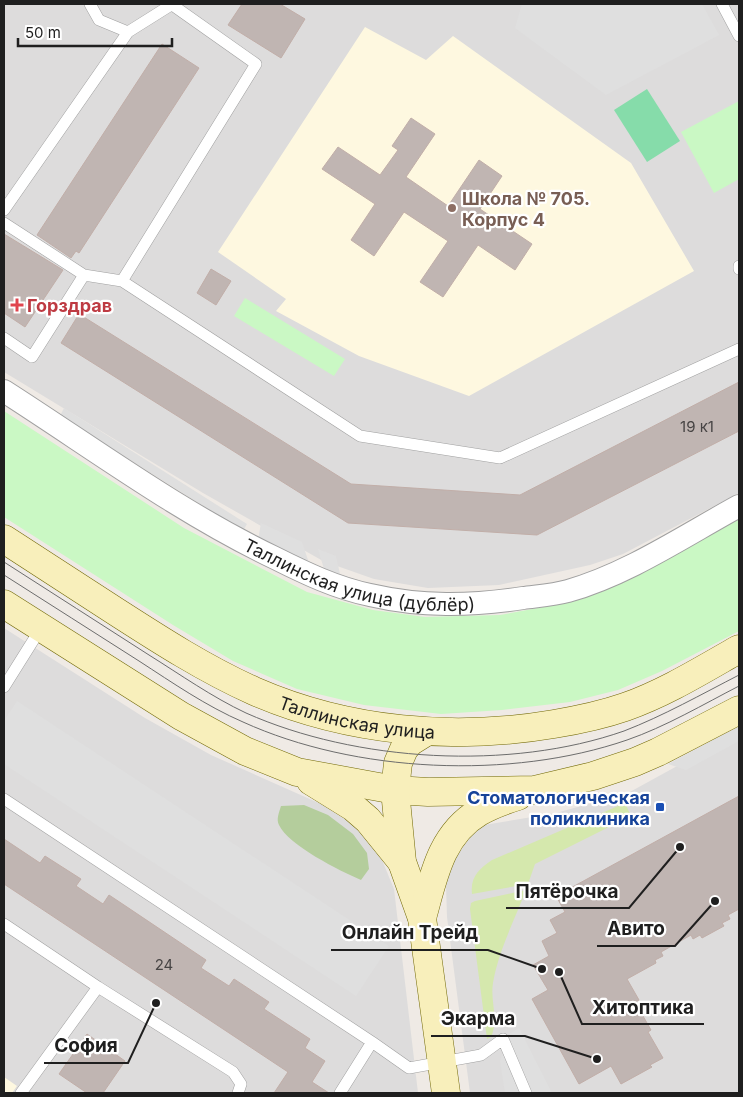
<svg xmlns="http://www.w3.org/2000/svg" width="743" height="1097" font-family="Inter,sans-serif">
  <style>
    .residential { fill: #dddcdc }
    .education { fill: #fef8e0 }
    .grass { fill: #d5e8ad }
    .forest { fill: #b4cd9c }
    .park { fill: #caf8c4 }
    .pitch { fill: #86dcaa }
    .parking { fill: #dfdfdf }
    .building { fill: #c0b5b2; stroke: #c1aea8 }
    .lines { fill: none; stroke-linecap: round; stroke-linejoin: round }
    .lane-casing { stroke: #a0a0a0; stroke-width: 12 }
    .street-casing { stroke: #a0a0a0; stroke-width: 24 }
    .secondary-casing { stroke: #736a08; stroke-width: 29 }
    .lane { stroke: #fff; stroke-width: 11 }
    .street { stroke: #fff; stroke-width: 22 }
    .secondary { stroke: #f8efbb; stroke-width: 28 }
    .tram { stroke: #6d6d6d; stroke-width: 1 }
    .education-dot { fill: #8d6e63; stroke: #fff; stroke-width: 2 }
    .health-dot { fill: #e0444e; stroke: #fff; stroke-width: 2 }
    .transit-dot { fill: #1a4fb4; stroke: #fff; stroke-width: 2 }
    .labels { text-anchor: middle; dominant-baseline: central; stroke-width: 4.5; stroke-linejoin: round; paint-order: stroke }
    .number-label { font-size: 15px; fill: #474444 }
    .education-label { font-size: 18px; font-weight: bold; fill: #785e54; stroke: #fff; text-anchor: start }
    .health-label { font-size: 18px; font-weight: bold; fill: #be3a42; stroke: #fff; text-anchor: start }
    .street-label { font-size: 18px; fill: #1f1f1f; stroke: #fff }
    .transit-label { font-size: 18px; font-weight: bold; fill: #164399; stroke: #fff; text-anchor: end }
    .leader { fill: none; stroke: #1f1f1f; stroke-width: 2 }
    .callout-dot { fill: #1f1f1f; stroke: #fff; stroke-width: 2 }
    .callout-label { font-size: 19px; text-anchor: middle; font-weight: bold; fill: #1f1f1f; stroke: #fff; stroke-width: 4.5; stroke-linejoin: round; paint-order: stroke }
  </style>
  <rect width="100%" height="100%" fill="#efeae5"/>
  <path class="residential" d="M 4,4 L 739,4 L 739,493 L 623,554 L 590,565 L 499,585 L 428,588 L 374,579 L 323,561 L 203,493 L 4,372 Z
    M 4,628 L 145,718 L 211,755 L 321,804 L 352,824 L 367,839 L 382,860 L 394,889 L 418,1093 L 4,1093 Z
    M 739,732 L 739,1093 L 470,1093 L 447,917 L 446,885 L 452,863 L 478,826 L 556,813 L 628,793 Z"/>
  <path class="education" d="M 365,27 L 426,60 L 453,36 L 631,163 L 694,271 L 469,396 L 359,356 L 276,311 L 286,299 L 218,252 Z
    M 4,1077 L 17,1086 L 12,1093 L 4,1093 Z"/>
  <path class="grass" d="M 625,803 L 631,816 L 535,864 L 528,884 L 472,894 C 470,877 479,869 492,860 Z
    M 526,890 C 515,919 498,952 493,983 C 490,1001 499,1020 491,1037 L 487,1039 L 470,909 L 471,903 L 475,901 Z"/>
  <path class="forest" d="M 304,805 L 328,815 L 353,834 L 367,853 L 369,869 L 361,880 C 340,871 288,845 279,825 C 276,819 279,813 281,806 Z"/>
  <path class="park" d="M 739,101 L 739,179 L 714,193 L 681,132 Z
    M 245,298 L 345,359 L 334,376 L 234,316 Z
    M 4,411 L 184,528 L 307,592 L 373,610 L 425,617 L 500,615 L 565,603 L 739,517 L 739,631 L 662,671 L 618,690 L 570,702 L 502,710 L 441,714 L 364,705 L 297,689 L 233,661 L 173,625 L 4,517 Z"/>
  <path class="pitch" d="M 647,89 L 680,141 L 647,162 L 614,110 Z"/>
  <path class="parking" d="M 522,4 L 702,4 L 719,35 L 606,95 L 515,28 Z
    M 64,408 L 247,524 L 243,531 L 60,416 Z
    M 261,523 L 302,542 L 309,563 L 258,540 Z
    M 318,549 L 336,556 L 340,574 L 324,569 Z
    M 17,701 L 389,946 L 356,996 L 4,764 L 4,721 Z
    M 739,726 L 739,741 L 686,770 L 668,764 Z
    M 519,1028 L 552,1093 L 505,1093 L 500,1061 L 509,1034 Z"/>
  <path class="building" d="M 242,4 L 280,4 L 305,19 L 281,58 L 228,25 Z
    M 162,44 L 199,68 L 79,253 L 76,251 L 71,258 L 37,235 Z
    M 411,118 L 435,134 L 406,177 L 448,206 L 479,160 L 502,176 L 480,209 L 532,244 L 515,270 L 478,245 L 443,297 L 420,282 L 448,241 L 404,212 L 374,256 L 351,240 L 375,204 L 322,169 L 338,147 L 380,175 L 398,150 L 392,146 Z
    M 4,234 L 63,270 L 25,327 L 4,313 Z
    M 211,269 L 231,281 L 216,305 L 197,293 Z
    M 79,314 L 351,484 L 520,495 L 739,382 L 739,431 L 537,535 L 348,523 L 61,343 Z
    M 739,796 L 739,909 L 728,915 L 730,919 L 722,923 L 724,926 L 702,938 L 700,935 L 693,939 L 691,935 L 661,952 L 663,956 L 655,960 L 656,963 L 627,979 L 639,1000 L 635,1002 L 651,1030 L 648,1032 L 663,1058 L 650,1065 L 652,1067 L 621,1084 L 611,1066 L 579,1084 L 532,999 L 548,990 L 533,965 L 549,956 L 542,941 L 557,933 L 550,920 L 565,912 L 556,896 Z
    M 4,839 L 40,863 L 45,856 L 81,879 L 76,886 L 103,904 L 109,895 L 127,907 L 206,960 L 201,968 L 229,986 L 234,979 L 269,1002 L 264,1009 L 310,1039 L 305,1048 L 325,1061 L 312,1082 L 329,1093 L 274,1093 L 288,1072 L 4,884 Z
    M 87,1034 L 125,1061 L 103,1093 L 87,1093 L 59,1074 Z"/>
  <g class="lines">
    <defs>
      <path id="lane" d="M 722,4 L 739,36
        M 128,32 L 171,5
        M 4,210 L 128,32 L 99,20 L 90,4
        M 4,223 L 84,275 L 32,357 L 4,338
        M 739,266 L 739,269
        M 84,275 L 122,281 L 360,436 L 500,458 L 739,349
        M 122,281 L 256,64 L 171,4
        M 4,687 L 41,628
        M 4,799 L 372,1042 L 409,1068 L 481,1055 L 503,1039 L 526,1093
        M 4,924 L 98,987 L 233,1072 L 241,1084 L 238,1093
        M 21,1093 L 98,987
        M 340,1093 L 372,1042"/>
      <g id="street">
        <path id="s1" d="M 4,391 C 93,448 179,512 275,558 C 305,573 336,588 370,595 C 422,607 470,606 523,598 C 538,596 554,595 568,591 C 628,574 684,536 739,506"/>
      </g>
      <g id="secondary">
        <path id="s2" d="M 4,539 C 41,563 78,587 115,611 C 160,640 205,669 254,691 C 348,732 454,741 554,724 C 578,720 602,715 625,707 C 665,693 702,670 739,649"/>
        <path d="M 4,604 L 181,716 L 245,751 L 297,772 L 395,790 L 428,792 L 534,790 L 593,776 L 635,762 L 658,752 L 739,710"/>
        <path d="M 426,732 L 410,742 L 404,749 L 398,763 L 395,790 L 402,862 L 422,918 L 446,1093"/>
        <path d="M 311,781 L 353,807 L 368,820 L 402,862"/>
        <path d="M 422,918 C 433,879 440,835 479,812 C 491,805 505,800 518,796"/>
      </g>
    </defs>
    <use href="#lane" class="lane-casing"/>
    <use href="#street" class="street-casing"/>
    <use href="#secondary" class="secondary-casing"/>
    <use href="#lane" class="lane"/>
    <use href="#street" class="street"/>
    <use href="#secondary" class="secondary"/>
    <path class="tram" d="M 4,562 C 52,593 101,624 149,655 C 181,675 212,697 246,713 C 356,762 510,771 624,731 C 663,716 702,694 739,675
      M 4,575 C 49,604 94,632 139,661 C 173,683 206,706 243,722 C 355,773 511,780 627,740 C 665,727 704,704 739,686"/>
  </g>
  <circle class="education-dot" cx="452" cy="208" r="5"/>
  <path class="health-dot" d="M14.5 297.5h5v5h5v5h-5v5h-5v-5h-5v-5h5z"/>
  <rect class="transit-dot" x="655" y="802" width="10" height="10" rx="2.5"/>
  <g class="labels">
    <g class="number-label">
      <text x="697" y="426">19 к1</text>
      <text x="164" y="964">24</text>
    </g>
    <g class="education-label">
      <text x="462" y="198">Школа № 705.<tspan x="462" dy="21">Корпус 4</tspan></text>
    </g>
    <g class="health-label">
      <text x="27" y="305">Горздрав</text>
    </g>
    <g class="street-label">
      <text stroke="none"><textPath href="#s1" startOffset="406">Таллинская улица (дублёр)</textPath></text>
      <text stroke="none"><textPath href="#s2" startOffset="400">Таллинская улица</textPath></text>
    </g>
    <g class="transit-label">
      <text x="650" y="797">Стоматологическая<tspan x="650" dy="21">поликлиника</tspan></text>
    </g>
  </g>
  <path class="leader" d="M680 847L629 908H506M715 901L675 946H597M542 969L488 950H331M559 972L582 1024H704M597 1059L525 1036H431M156 1003L128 1063H44"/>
  <g class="callout-dot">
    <circle cx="680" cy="847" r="5"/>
    <circle cx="715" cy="901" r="5"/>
    <circle cx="542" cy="969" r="5"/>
    <circle cx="559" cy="972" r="5"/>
    <circle cx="597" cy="1059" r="5"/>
    <circle cx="156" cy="1003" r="5"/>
  </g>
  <g class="callout-label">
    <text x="567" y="898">Пятёрочка</text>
    <text x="636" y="935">Авито</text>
    <text x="410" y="939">Онлайн Трейд</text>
    <text x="643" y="1014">Хитоптика</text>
    <text x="478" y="1025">Экарма</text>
    <text x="86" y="1052">София</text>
  </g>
  <rect width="743" height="1097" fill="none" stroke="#1f1f1f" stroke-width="10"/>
  <path d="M18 38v8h154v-8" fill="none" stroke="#1f1f1f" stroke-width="2.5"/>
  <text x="25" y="38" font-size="15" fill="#1f1f1f" stroke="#ffffff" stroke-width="4" paint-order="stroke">50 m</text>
</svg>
